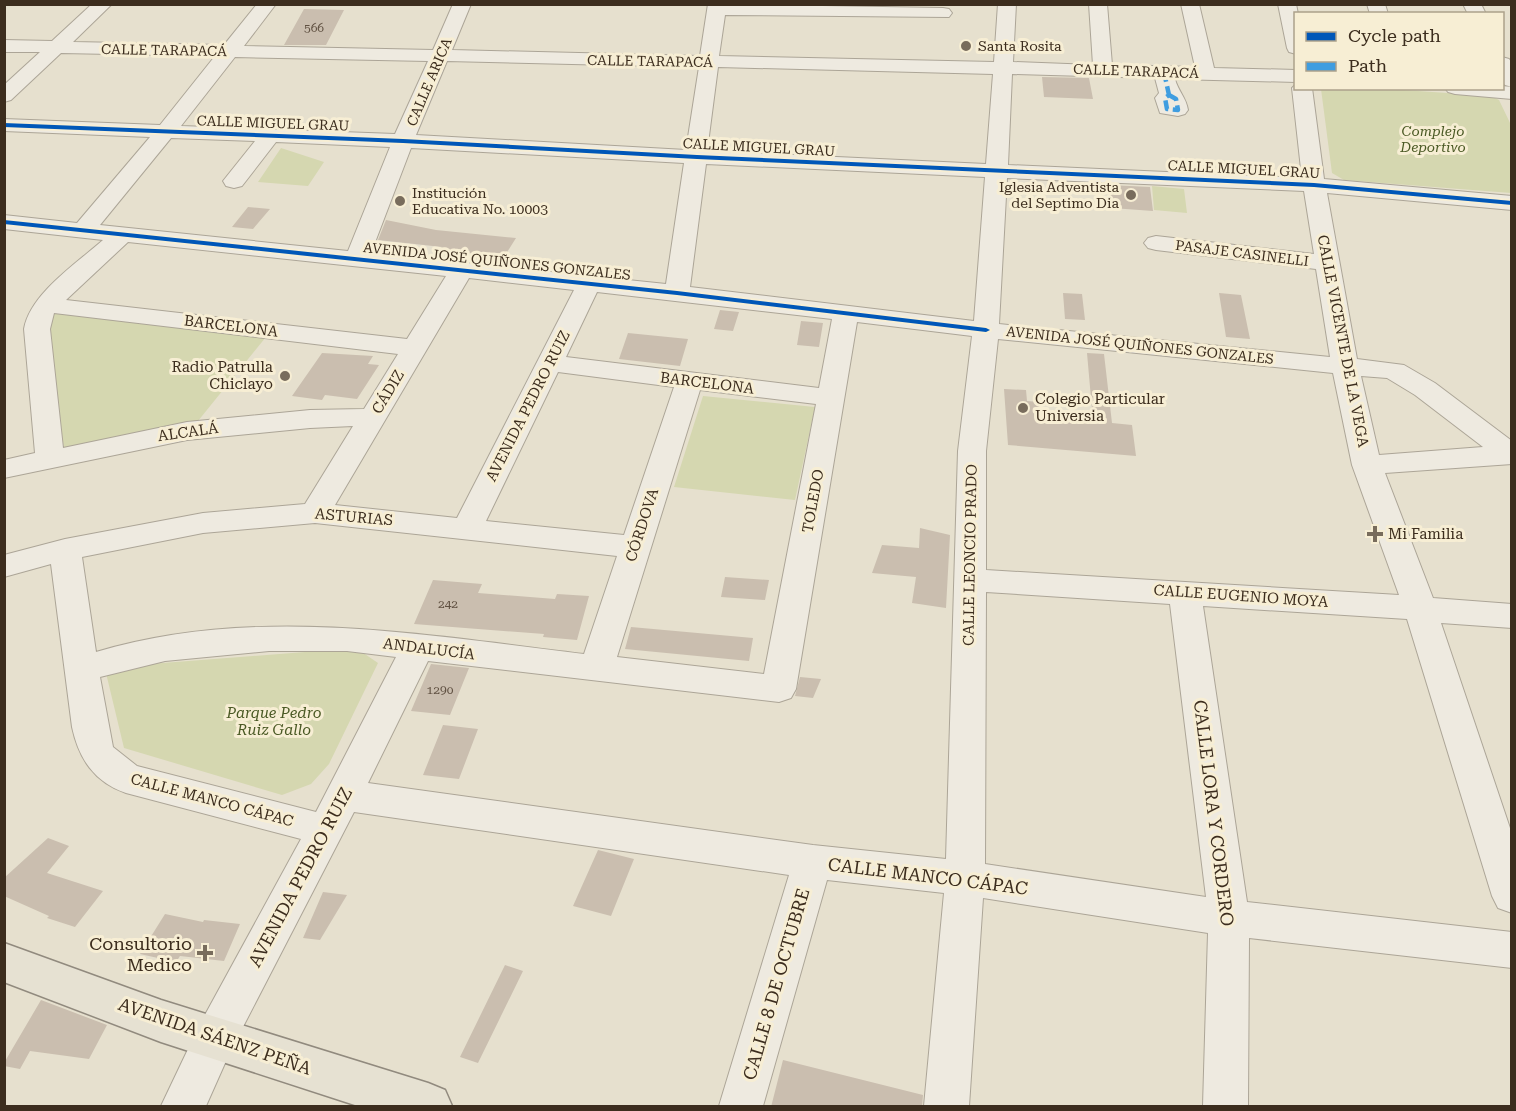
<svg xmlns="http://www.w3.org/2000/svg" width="1516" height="1111" font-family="'Roboto Serif',serif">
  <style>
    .green { fill: #d5d7b0 }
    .building { fill: #cabeaf }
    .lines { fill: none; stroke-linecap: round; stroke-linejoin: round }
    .minor-casing { stroke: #aca597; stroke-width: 2 }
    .major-casing { stroke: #918a7e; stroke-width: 3 }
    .minor { fill: #eeeae0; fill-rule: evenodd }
    .major { fill: #e6e1d2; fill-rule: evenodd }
    .quiet { stroke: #3f9de0; stroke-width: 4.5; stroke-dasharray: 10 4.5; stroke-linecap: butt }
    .cycleway-casing { stroke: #f7eed4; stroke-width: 4 }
    .cycleway { fill: #0057b8; fill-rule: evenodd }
    .poi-dot { fill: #786c5c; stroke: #f7eed4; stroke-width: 2 }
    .labels { text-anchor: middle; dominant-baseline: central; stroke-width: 6; stroke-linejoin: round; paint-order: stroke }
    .number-label { font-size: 12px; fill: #605142 }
    .far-poi-label { font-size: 14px; fill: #3c2d1e; stroke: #f7eed4; text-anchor: start }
    .far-street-label { font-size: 14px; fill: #3c2d1e; stroke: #f7eed4 }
    .far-park-label { font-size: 14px; font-style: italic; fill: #4a5924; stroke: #f7eed4 }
    .street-label { font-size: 15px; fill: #3c2d1e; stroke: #f7eed4 }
    .poi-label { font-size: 15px; fill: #3c2d1e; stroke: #f7eed4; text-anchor: start }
    .park-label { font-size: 15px; font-style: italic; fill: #4a5924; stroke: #f7eed4 }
    .near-street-label { font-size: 18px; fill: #3c2d1e; stroke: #f7eed4 }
    .near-poi-label { font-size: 18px; fill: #3c2d1e; stroke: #f7eed4; text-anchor: end }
  </style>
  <rect width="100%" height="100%" fill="#e6e0ce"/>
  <path class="green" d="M 1321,89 L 1389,89 L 1491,96 L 1499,100 L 1511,125 L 1511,193 L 1344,180 L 1332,173 Z
    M 281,148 L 324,162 L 308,186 L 258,182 Z
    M 1152,186 L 1184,189 L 1187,213 L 1154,210 Z
    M 54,313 L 266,337 L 198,421 L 64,449 L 47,318 Z
    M 703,396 L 815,407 L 795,500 L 674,487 Z
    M 356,648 L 378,663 L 329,764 L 311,784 L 282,795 L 124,748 L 106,673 L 124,666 Z"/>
  <path class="building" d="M 304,9 L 344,10 L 326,45 L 284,45 Z
    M 1042,77 L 1089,78 L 1093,99 L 1044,97 Z
    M 1109,185 L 1150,187 L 1153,211 L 1112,208 Z
    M 248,207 L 270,209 L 253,229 L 232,227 Z
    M 386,220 L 436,230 L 516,238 L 504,257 L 440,250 L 442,247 L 378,240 Z
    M 1063,293 L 1082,294 L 1085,320 L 1065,319 Z
    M 1219,293 L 1241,295 L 1250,339 L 1226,337 Z
    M 720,310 L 739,312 L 733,331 L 714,329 Z
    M 801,321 L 823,323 L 819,347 L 797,345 Z
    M 628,333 L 688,339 L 680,366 L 619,359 Z
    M 322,353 L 373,356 L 368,364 L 379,365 L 357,399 L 325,395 L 322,400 L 292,396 Z
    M 1087,353 L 1104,354 L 1112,423 L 1132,425 L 1136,456 L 1008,445 L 1004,389 L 1026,390 L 1027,401 L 1039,402 L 1040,414 L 1093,421 Z
    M 920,528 L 950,535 L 946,608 L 912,603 L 916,577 L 872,573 L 882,545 L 919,548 Z
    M 725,577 L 769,580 L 765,600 L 721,597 Z
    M 433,580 L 482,584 L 478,593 L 555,599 L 557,594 L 589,596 L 577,640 L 543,637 L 544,634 L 414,624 Z
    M 631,627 L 753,638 L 749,661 L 625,649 Z
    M 431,664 L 469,668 L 450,715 L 411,711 Z
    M 800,677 L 821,679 L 813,698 L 795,696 Z
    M 443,725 L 478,729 L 459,779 L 423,775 Z
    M 48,838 L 69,846 L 47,873 L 103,891 L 75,927 L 47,918 L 49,916 L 4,896 L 4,878 Z
    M 598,850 L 634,859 L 611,916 L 573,906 Z
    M 323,892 L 347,895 L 320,940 L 303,938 Z
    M 165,914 L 203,922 L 204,920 L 240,924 L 224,961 L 180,956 L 176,962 L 140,954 Z
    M 505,965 L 523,971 L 478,1063 L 460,1057 Z
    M 41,1000 L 107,1025 L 89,1059 L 30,1051 L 20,1069 L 4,1066 L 4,1063 Z
    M 783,1060 L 923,1095 L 922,1107 L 771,1107 Z"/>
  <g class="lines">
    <defs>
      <path id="minor" d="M 92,4 L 112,4 L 73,42 L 224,45 L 257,4 L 276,4 L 244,46 L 433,50 L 453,4 L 471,4 L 452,50 L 700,56 L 708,4 L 943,8 L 949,9 L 952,13 L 949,17 L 725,15 L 719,56 L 994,62 L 998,4 L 1016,4 L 1013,62 L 1093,65 L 1089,4 L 1107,4 L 1112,65 L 1195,67 L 1181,4 L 1199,4 L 1214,68 L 1296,70 L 1296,82 L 1175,79 C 1178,91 1186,97 1188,110 L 1185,114 L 1178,116 L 1160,113 L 1155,98 L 1159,93 L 1155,78 L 1012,74 L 1008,165 L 1302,178 L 1292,88 L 1296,84 L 1296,88 L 1312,88 L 1324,179 L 1512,196 L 1512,210 L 1327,193 L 1357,359 L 1404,365 L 1435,383 L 1512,441 L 1512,464 L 1385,473 L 1433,598 L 1512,604 L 1512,628 L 1441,623 L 1512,834 L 1512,913 L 1498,908 L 1492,896 L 1407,619 L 1203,606 L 1247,902 L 1512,932 L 1512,968 L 1249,938 L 1248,1106 L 1203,1106 L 1208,933 L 983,898 L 969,1106 L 924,1106 L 944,893 L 827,880 L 763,1106 L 719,1106 L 789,875 L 354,812 L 230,1052 L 206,1106 L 161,1106 L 200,1024 L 301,839 L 126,793 C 94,782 79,759 72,727 L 51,564 L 4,577 L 4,555 L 65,539 L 203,513 L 305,504 L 353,426 L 310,428 L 187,440 L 4,478 L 4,460 L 35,453 L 24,329 C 30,294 77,263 103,240 L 4,229 L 4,215 L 77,223 L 150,137 L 4,131 L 4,119 L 160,125 L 215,56 L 61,53 L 11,100 L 4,102 L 4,85 L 40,52 L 4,52 L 4,40 L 52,41 ZM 235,57 L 428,61 L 395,134 L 181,126 ZM 447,61 L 699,67 L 686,150 L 416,135 ZM 718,67 L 993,74 L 986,164 L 707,151 ZM 171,138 L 255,141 L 223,181 L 226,186 L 234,188 L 242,186 L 276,142 L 390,147 L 348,251 L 100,225 ZM 411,148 L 684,163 L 666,284 L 371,253 ZM 706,164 L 985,177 L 974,321 L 690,287 ZM 1007,178 L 1304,191 L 1314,254 L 1156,236 L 1148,238 L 1144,243 L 1148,248 L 1156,250 L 1316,269 L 1330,357 L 999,324 ZM 128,242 L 446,276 L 407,339 L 66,300 ZM 469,278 L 574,290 L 457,518 L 335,505 ZM 597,292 L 832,319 L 819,388 L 566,357 ZM 54,313 L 398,354 L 364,409 L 310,410 L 187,422 L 63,448 L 50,329 ZM 857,322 L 972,336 L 958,451 L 946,859 L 813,845 L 368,783 L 428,661 L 779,702 L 791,698 L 796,689 ZM 998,339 L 1333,373 L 1352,465 L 1399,595 L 986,570 L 986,451 ZM 558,372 L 674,387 L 624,535 L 486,521 ZM 1361,376 L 1387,378 L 1415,395 L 1483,447 L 1379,455 ZM 700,390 L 816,404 L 764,674 L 617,657 ZM 315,523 L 617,556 L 584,654 C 423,635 256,604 96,652 L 82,557 L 203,533 ZM 986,592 L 1170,604 L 1206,897 L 985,864 ZM 269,651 L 347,651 L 396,657 L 316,812 L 137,766 L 113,747 L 100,677 L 165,661 Z
        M 1278,4 L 1296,4 L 1298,14 L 1296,14 L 1296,54 L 1289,52 L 1287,48 Z
        M 1367,4 L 1385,4 L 1388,14 L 1370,14 Z
        M 1463,4 L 1481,4 L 1486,14 L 1468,14 Z
        M 1502,57 L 1509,59 L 1512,63 L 1512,87 L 1505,85 L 1502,82 Z
        M 1502,86 L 1512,87 L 1512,99 L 1455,94 L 1448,92 L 1445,88 L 1502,88 Z"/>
      <path id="major" d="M 4,943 L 161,1000 L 428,1083 L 445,1090 L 452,1106 L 358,1106 L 161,1042 L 4,982 Z"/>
    </defs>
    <use href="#minor" class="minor-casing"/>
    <use href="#major" class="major-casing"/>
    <use href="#minor" class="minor"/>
    <use href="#major" class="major"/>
    <path class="quiet" d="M 1164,72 L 1169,95
      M 1169,95 L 1176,99 L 1178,110 L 1167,109 L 1165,98 Z"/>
    <defs>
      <path id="cycleway" d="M 4,123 L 403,139 L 697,155 L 1314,183 L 1512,201 L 1512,205 L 1314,187 L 697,159 L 403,143 L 4,127 Z
        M 4,220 L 677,291 L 986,328 L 990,330 L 986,332 L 677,295 L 4,224 Z"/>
    </defs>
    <use href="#cycleway" class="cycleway-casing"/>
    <use href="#cycleway" class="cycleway"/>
  </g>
  <g class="poi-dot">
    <circle cx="966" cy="46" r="6"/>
    <circle cx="1131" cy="195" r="6"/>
    <circle cx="400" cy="201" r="6"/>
    <circle cx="285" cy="376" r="6"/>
    <circle cx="1023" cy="408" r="6"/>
    <path d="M1372 525h6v6h6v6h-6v6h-6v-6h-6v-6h6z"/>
    <path d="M202 944h6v6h6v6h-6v6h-6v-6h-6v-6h6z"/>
  </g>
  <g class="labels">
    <g class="number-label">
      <text x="314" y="28">566</text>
      <text x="448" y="604">242</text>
      <text x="440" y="690">1290</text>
    </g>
    <g class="far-poi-label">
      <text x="978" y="46">Santa Rosita</text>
      <text x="1119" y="187" text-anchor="end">Iglesia Adventista<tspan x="1119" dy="16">del Septimo Dia</tspan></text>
      <text x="412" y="193">Institución<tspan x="412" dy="16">Educativa No. 10003</tspan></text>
    </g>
    <g class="far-street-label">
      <text transform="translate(164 50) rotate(1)">CALLE TARAPACÁ</text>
      <text transform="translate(650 61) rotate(1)">CALLE TARAPACÁ</text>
      <text transform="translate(1136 71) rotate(2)">CALLE TARAPACÁ</text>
      <text transform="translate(429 82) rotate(-67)">CALLE ARICA</text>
      <text transform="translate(273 123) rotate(2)">CALLE MIGUEL GRAU</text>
      <text transform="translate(759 147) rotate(3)">CALLE MIGUEL GRAU</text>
      <text transform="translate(1244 169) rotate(3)">CALLE MIGUEL GRAU</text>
      <text transform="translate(1242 253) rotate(7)">PASAJE CASINELLI</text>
      <text transform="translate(497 261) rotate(6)">AVENIDA JOSÉ QUIÑONES GONZALES</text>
      <text transform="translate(1140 345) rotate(6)">AVENIDA JOSÉ QUIÑONES GONZALES</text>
    </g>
    <g class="far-park-label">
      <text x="1433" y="131">Complejo<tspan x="1433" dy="16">Deportivo</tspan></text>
    </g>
    <g class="street-label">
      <text transform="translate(231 326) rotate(7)">BARCELONA</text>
      <text transform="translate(1343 341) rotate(79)">CALLE VICENTE DE LA VEGA</text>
      <text transform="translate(707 383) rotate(7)">BARCELONA</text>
      <text transform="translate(388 392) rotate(-59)">CÁDIZ</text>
      <text transform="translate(528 406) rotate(-63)">AVENIDA PEDRO RUIZ</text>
      <text transform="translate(188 432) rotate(-8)">ALCALÁ</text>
      <text transform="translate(813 501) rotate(-80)">TOLEDO</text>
      <text transform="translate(354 517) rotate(5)">ASTURIAS</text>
      <text transform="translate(642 525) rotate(-72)">CÓRDOVA</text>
      <text transform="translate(970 555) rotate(-89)">CALLE LEONCIO PRADO</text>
      <text transform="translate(1241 596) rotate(4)">CALLE EUGENIO MOYA</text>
      <text transform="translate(429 649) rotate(7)">ANDALUCÍA</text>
      <text transform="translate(212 800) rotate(15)">CALLE MANCO CÁPAC</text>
    </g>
    <g class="poi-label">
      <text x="273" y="367" text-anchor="end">Radio Patrulla<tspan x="273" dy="17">Chiclayo</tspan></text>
      <text x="1035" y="399">Colegio Particular<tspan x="1035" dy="17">Universia</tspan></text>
      <text x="1388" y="534">Mi Familia</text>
    </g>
    <g class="park-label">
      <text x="274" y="713">Parque Pedro<tspan x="274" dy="17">Ruiz Gallo</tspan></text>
    </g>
    <g class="near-street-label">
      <text transform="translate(1214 813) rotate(83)">CALLE LORA Y CORDERO</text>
      <text transform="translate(928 876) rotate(7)">CALLE MANCO CÁPAC</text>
      <text transform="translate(300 877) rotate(-62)">AVENIDA PEDRO RUIZ</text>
      <text transform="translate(776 984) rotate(-74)">CALLE 8 DE OCTUBRE</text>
      <text transform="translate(215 1036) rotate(19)">AVENIDA SÁENZ PEÑA</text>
    </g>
    <g class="near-poi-label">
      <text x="192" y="943">Consultorio<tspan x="192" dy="21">Medico</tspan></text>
    </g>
  </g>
  <rect width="1516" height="1111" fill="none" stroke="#3c2d1e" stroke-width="12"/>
  <rect x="1294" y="12" width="210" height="78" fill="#f7eed4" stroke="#aca18b" stroke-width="1.5"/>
  <rect x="1306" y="32" width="30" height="9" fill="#0057b8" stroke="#aca18b" stroke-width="1.5"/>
  <text x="1348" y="42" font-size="18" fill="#3c2d1e">Cycle path</text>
  <rect x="1306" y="62" width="30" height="9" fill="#3f9de0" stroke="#aca18b" stroke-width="1.5"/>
  <text x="1348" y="72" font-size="18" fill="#3c2d1e">Path</text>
</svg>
